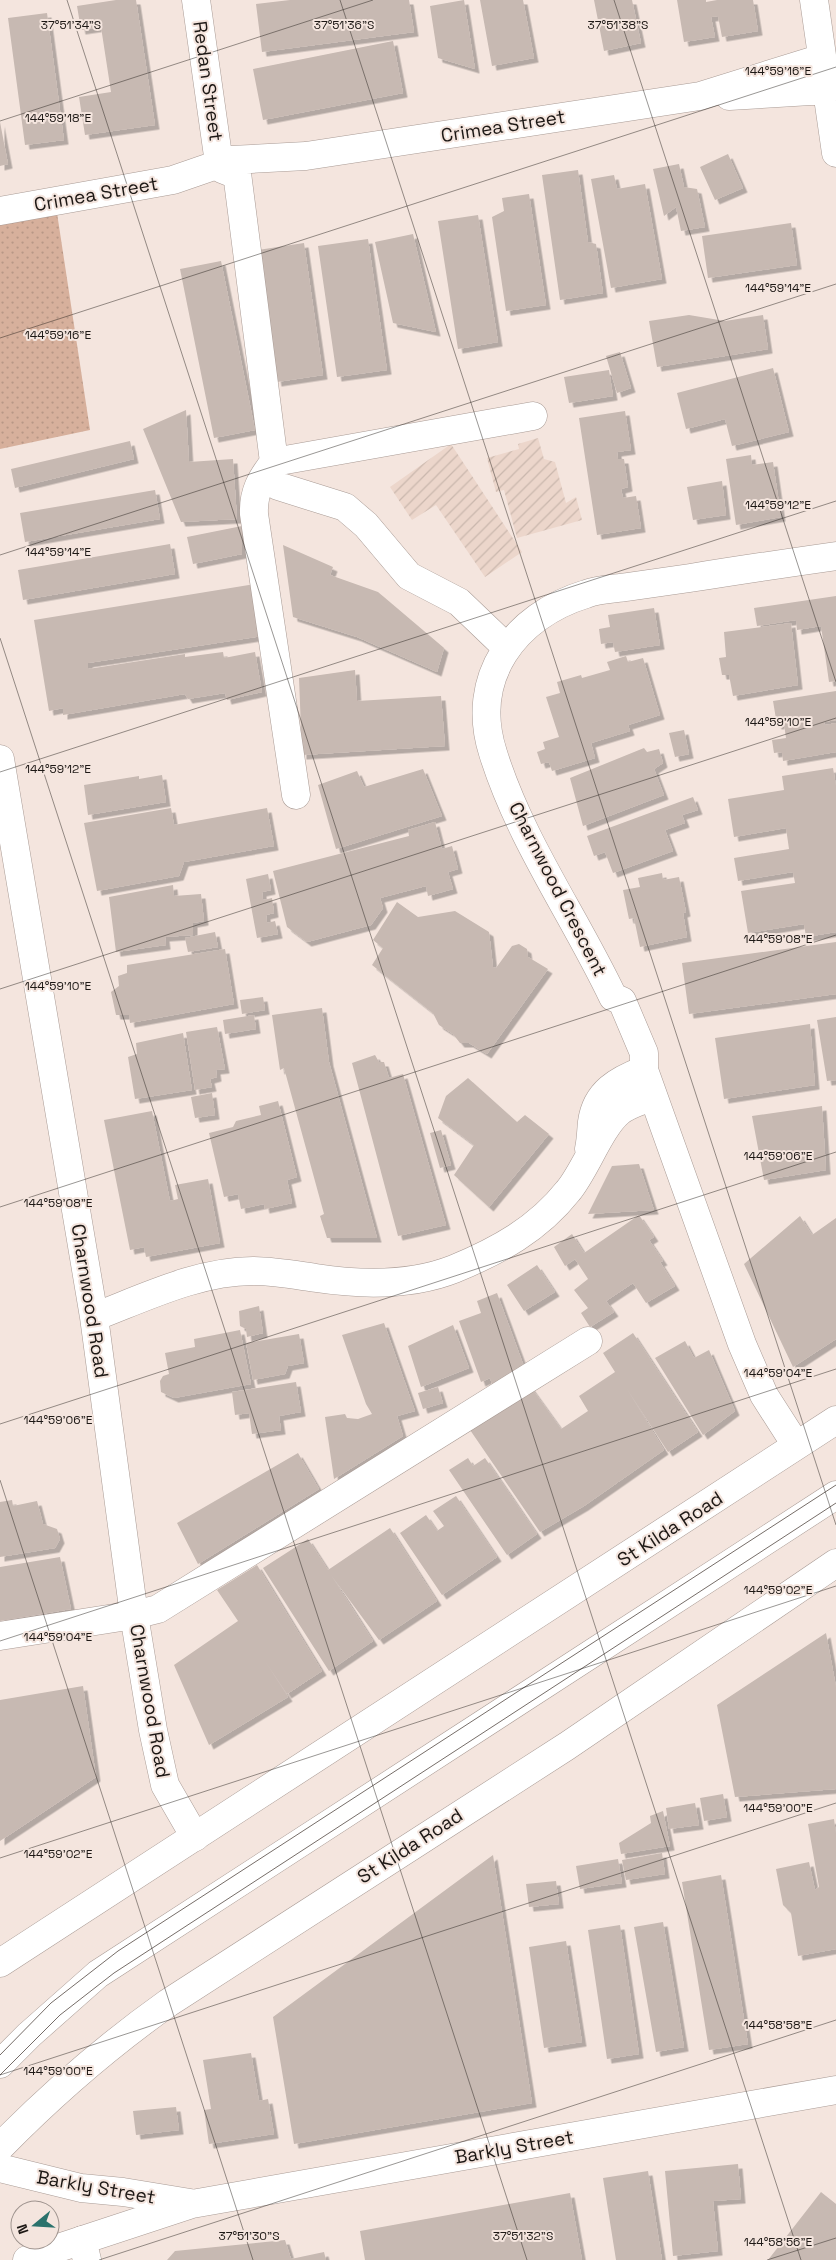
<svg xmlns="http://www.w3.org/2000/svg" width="836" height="2260" font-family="'Space Grotesk',sans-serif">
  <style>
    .industrial { fill: url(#industrial-furrows) }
    .park { fill: url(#park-dots) }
    .building { fill: #c7b9b2; filter: url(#shadow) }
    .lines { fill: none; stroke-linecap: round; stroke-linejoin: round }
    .minor-casing { stroke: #a99b95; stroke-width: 29 }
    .major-casing { stroke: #a99b95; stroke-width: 29 }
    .highway-casing { stroke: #a99b95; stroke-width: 29 }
    .minor { stroke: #fff; stroke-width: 28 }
    .major { stroke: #fff; stroke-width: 28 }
    .highway { stroke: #fff; stroke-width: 28 }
    .tram { stroke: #766d68; stroke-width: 1 }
    .ticks { fill: none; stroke: #1d1815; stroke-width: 1; stroke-opacity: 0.45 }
    .labels { text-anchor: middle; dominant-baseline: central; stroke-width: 4; stroke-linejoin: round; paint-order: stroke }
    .street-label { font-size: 19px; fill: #1d1815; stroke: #f4e5de }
    .ticks-label { font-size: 12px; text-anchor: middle; fill: #1d1815; stroke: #f4e5de; stroke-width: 4; stroke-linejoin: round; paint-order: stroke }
  </style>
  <defs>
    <pattern id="industrial-furrows" width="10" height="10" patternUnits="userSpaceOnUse" patternTransform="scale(1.25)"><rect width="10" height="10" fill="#ecd6cb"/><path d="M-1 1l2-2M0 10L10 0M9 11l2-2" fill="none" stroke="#cab7ad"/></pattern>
    <pattern id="park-dots" width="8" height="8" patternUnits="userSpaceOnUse" patternTransform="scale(1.25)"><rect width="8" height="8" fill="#d7b09c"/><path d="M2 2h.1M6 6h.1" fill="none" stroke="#b89786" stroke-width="1.8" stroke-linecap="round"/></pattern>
    <filter id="shadow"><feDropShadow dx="4.5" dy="4.5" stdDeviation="0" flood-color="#0004"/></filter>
  </defs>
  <rect width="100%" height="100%" fill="#f4e5de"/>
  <path class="industrial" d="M 538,438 L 544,459 L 555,462 L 566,503 L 576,497 L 582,520 L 517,538 L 504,490 L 496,492 L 487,458 L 519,449 L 518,444 Z
    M 451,444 L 522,552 L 485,577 L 436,505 L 412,520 L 390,487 Z"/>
  <path class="park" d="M 57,213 L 90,430 L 0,449 L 0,223 Z"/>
  <path class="building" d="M 116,0 L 136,0 L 155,125 L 85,135 L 79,97 L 111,92 L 101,27 L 81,30 L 77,6 Z
    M 290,0 L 409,0 L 414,32 L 262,52 L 256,4 Z
    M 464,0 L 475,69 L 438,58 L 430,6 Z
    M 480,0 L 523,0 L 534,58 L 492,66 Z
    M 594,0 L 632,0 L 641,43 L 604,51 Z
    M 677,0 L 706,0 L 706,2 L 717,0 L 753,0 L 758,31 L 722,37 L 718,16 L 711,17 L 715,37 L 684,42 Z
    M 47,13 L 64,140 L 25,145 L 8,18 Z
    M 393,41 L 403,93 L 263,120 L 253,69 Z
    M 0,122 L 8,164 L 0,166 Z
    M 728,154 L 743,188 L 715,200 L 700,167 Z
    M 679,164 L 684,187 L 697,189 L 705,227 L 681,231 L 676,207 L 664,216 L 653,169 Z
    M 578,170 L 588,242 L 596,244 L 603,293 L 560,300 L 542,175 Z
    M 614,175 L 617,189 L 645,184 L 662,279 L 611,288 L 591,179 Z
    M 529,194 L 546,305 L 506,311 L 492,217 L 504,211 L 502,198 Z
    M 478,215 L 498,342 L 458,349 L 438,221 Z
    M 791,223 L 797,265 L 708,278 L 702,236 Z
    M 413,234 L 436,332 L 393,323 L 375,242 Z
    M 368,239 L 387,370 L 337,377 L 318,246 Z
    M 304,243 L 323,375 L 277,382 L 258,250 Z
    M 221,261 L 255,430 L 214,438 L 180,269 Z
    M 689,315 L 725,321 L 763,315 L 768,349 L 657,367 L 649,321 Z
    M 620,352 L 631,388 L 617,393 L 606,356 Z
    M 773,368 L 789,432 L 732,446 L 725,419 L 686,429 L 677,393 Z
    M 609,370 L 613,396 L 569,403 L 564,377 Z
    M 186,410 L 189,462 L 233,459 L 237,519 L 181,522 L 143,429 Z
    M 625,411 L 631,450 L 617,452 L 618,459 L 624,459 L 628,487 L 621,489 L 623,498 L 636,496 L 641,528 L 597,535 L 579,418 Z
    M 130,441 L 134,459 L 15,488 L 11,469 Z
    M 751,455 L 752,465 L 773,462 L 781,517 L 736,525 L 726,459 Z
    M 722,481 L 726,515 L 693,520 L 687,487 Z
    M 155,490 L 160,519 L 25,542 L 20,513 Z
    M 242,526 L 242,554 L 193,564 L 187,537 Z
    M 170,544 L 175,574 L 23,600 L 18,570 Z
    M 283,545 L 333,567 L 330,575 L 378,592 L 444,648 L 437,672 L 357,637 L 293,617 Z
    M 255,584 L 262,636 L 88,663 L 88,669 L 185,654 L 185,657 L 223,652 L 224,658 L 255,652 L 262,692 L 227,700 L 225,693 L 188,699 L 185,694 L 63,715 L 63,708 L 49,711 L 34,620 Z
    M 836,596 L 836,681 L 829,682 L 821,626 L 797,630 L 796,620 L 757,626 L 754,608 Z
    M 654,608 L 660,645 L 615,652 L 613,642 L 601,644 L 599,629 L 610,627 L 608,615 Z
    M 791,623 L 798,685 L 733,696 L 729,675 L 722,675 L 719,658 L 726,657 L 724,632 Z
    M 626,656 L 628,662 L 643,658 L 660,715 L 628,725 L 630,731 L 591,743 L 595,758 L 552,771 L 549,762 L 541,764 L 537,752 L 545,749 L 543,742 L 559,737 L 546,697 L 560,693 L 557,682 L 581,675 L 582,678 L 610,670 L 607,662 Z
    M 355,670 L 357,701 L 441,696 L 445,746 L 302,755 L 299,678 Z
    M 836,691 L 836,720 L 824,722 L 825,725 L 836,723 L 836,752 L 783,761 L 782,752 L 774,753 L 772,740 L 786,738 L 784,724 L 777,725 L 773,701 Z
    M 684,730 L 689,754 L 675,757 L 669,733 Z
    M 644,748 L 647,752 L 659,749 L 663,763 L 654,769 L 664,795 L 583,826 L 570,778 Z
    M 833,768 L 836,786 L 836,932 L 806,937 L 804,924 L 748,933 L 741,891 L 795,883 L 793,872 L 738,881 L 734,858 L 789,849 L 786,828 L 734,837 L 728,799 L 784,790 L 782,776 Z
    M 423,769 L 442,816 L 336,849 L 318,785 L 357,771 L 364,787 Z
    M 162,775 L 166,802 L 88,815 L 84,785 L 139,776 L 139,779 Z
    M 693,797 L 698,810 L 682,815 L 685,823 L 665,830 L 673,851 L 613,873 L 605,852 L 594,856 L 587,836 Z
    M 171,808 L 174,825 L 267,808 L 274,846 L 184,862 L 179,876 L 97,891 L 84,823 Z
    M 435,822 L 442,849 L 452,846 L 458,869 L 448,872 L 453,889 L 428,896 L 426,886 L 380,898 L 383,908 L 371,925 L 307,942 L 287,927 L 273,871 L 409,836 L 408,830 Z
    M 662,873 L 663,880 L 679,877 L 686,912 L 683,913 L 687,937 L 640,947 L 634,918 L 629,919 L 623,890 L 640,887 L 638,878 Z
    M 268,874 L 271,890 L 262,892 L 263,900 L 272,898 L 274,913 L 266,915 L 267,923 L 275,921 L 278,934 L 257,938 L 246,879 Z
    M 173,885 L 174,896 L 201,894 L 204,921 L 193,923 L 193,935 L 165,937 L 166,945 L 116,952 L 109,897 Z
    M 397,902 L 418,917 L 455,911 L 489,932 L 493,967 L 496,968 L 512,946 L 519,944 L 527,949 L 528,957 L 548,969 L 487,1054 L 469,1043 L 460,1043 L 453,1034 L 439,1025 L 433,1013 L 372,965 L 383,948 L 373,940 Z
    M 215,932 L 218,947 L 188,952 L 185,938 Z
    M 836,942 L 836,994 L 689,1014 L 682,963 Z
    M 225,949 L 234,1004 L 130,1023 L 129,1015 L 116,1015 L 111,992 L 119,986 L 118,976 L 127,973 L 127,965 Z
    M 263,997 L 265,1010 L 242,1014 L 240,1000 Z
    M 322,1008 L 329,1062 L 377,1238 L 327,1238 L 320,1216 L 324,1214 L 284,1068 L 280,1070 L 272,1015 Z
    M 254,1015 L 256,1029 L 225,1034 L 223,1020 Z
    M 836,1017 L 836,1080 L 827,1081 L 817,1020 Z
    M 810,1024 L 815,1085 L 724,1099 L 715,1038 Z
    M 217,1027 L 225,1069 L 216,1070 L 217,1077 L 210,1079 L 212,1087 L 195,1090 L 186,1032 Z
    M 183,1033 L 192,1090 L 135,1099 L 128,1057 L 137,1054 L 136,1043 Z
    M 375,1055 L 379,1062 L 384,1062 L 389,1078 L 403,1074 L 446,1225 L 398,1236 L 352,1063 Z
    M 468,1078 L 517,1122 L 525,1115 L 549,1134 L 489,1207 L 454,1175 L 474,1145 L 438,1118 L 446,1096 Z
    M 212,1093 L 215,1115 L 195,1118 L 191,1097 Z
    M 278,1101 L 297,1177 L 287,1180 L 292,1203 L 265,1209 L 264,1204 L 241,1209 L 238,1194 L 224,1197 L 209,1133 L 233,1127 L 236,1121 L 261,1115 L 259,1106 Z
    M 822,1106 L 826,1170 L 764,1180 L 752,1116 Z
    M 152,1111 L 170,1201 L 178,1199 L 175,1185 L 208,1179 L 220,1243 L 146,1257 L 144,1247 L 130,1250 L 104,1120 Z
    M 441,1130 L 451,1165 L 440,1168 L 430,1133 Z
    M 639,1164 L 654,1210 L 588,1214 L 612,1166 Z
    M 639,1215 L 654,1237 L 649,1240 L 663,1261 L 660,1262 L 675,1286 L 646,1303 L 633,1283 L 606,1301 L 614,1312 L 590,1327 L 581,1313 L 588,1308 L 574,1290 L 588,1279 L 575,1259 L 565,1266 L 554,1247 L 572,1234 L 584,1253 Z
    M 800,1216 L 812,1235 L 836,1218 L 836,1339 L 793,1367 L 744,1264 Z
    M 537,1265 L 555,1292 L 524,1311 L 507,1285 Z
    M 497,1293 L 526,1372 L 493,1387 L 490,1378 L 481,1382 L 459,1321 L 481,1313 L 477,1301 Z
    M 259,1306 L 263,1333 L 247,1337 L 246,1329 L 240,1326 L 239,1311 Z
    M 384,1323 L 415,1411 L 397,1416 L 403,1436 L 334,1479 L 325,1417 L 345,1414 L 347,1418 L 358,1419 L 372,1414 L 366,1404 L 342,1335 Z
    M 453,1325 L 469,1368 L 421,1387 L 408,1346 Z
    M 240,1330 L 251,1384 L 174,1398 L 161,1392 L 160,1381 L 163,1376 L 169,1374 L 165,1353 L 195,1347 L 194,1339 Z
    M 633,1333 L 698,1432 L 668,1452 L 627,1389 L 664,1450 L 584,1506 L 540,1532 L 468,1427 L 530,1386 L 561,1429 L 588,1411 L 579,1396 L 615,1372 L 603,1353 Z
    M 299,1334 L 304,1363 L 288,1366 L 285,1374 L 253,1380 L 246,1343 Z
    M 685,1341 L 694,1358 L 709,1350 L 735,1411 L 703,1435 L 655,1358 Z
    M 296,1382 L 301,1412 L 279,1416 L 281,1430 L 252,1434 L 249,1413 L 235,1415 L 232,1392 Z
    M 438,1387 L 443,1403 L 423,1409 L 418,1393 Z
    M 298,1453 L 319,1489 L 198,1564 L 177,1523 Z
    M 468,1458 L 473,1466 L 485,1458 L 537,1534 L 507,1555 L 449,1470 Z
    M 456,1496 L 497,1557 L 442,1595 L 400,1533 L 426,1515 L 437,1531 L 444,1526 L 433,1511 Z
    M 12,1500 L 13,1506 L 37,1501 L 43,1524 L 57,1529 L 60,1539 L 55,1548 L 0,1557 L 0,1502 Z
    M 390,1528 L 437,1601 L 379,1640 L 331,1575 L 373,1641 L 329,1671 L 263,1568 L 308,1539 L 328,1570 Z
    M 60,1557 L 71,1609 L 0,1621 L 0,1567 Z
    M 257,1565 L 322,1671 L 287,1694 L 265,1661 L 288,1697 L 209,1745 L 174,1665 L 238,1621 L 217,1590 Z
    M 826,1633 L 836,1687 L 836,1789 L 735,1797 L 717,1705 Z
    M 83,1686 L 96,1777 L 0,1841 L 0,1700 Z
    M 723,1794 L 727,1817 L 704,1821 L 700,1798 Z
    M 695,1803 L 699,1825 L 669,1829 L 666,1808 Z
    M 663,1811 L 670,1846 L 621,1854 L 619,1843 L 651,1823 L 650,1816 Z
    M 834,1819 L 836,1834 L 836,1949 L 798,1956 L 791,1913 L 783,1905 L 776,1869 L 809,1862 L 815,1890 L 819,1887 L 808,1824 Z
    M 662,1853 L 665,1874 L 626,1880 L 622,1860 Z
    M 493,1855 L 532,2103 L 294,2144 L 273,2017 Z
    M 618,1859 L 622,1883 L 580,1889 L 576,1866 Z
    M 721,1875 L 748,2044 L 709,2050 L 682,1882 Z
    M 556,1881 L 559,1904 L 529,1907 L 526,1884 Z
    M 663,1922 L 684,2047 L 656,2052 L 634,1927 Z
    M 620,1925 L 639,2054 L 607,2059 L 588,1930 Z
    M 566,1941 L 582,2042 L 544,2048 L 529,1947 Z
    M 251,2053 L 259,2101 L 268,2099 L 274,2134 L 209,2144 L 204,2110 L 211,2109 L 203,2060 Z
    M 176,2107 L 179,2130 L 136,2135 L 133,2111 Z
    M 738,2164 L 741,2199 L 713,2201 L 718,2251 L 673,2256 L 665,2171 Z
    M 648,2171 L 662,2260 L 616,2260 L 603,2178 Z
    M 821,2192 L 836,2204 L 836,2260 L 768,2260 Z
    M 570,2193 L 582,2260 L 365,2260 L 360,2231 Z
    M 285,2240 L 291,2259 L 324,2252 L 326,2260 L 167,2260 L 175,2251 Z"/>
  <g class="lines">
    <defs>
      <path id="minor" d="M 196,0 L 219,163 L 222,169 L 232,173
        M 814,0 L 836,153
        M 729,96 L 827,90
        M 237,173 L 274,462 C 261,479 253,492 254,514 L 296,795
        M 0,211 L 173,180 L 231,160 L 306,156 L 700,96 L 822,58
        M 274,462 L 533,416
        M 278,486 L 345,507 L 366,525 L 409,576 L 459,602 L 506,647
        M 0,759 L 94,1317 L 134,1615 L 153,1730 L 165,1785 L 195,1837
        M 589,1149 C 591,1140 591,1131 592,1122 C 596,1092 618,1080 644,1070
        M 94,1317 C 144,1298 198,1271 253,1271 C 274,1271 295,1275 316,1278 C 362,1285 411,1286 454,1269 C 498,1251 538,1229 568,1191 C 585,1171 600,1128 619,1112 C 628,1104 642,1101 653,1096
        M 796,1445 L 764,1395 L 742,1344 L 644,1070 L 644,1053 L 622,1001 L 613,997 C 574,915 520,840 493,753 C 469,678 514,616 586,594 C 599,589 613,589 627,587 C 648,584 669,581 690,578 C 739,570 787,563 836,556
        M 0,1636 L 134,1615 L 158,1609 L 588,1341
        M 0,2064 L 29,2035 L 98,1974 L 836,1495
        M 82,2240 L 87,2260"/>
      <path id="major" d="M 0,2168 L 81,2188 L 123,2192 L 190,2203
        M 27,2260 L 46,2252 L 192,2204 L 836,2090"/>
      <path id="highway" d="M 0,1963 L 836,1420
        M 0,2147 C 53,2093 106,2047 168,2003 L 567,1746 L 836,1563"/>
    </defs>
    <use href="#minor" class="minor-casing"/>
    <use href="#major" class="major-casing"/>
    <use href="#highway" class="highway-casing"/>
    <use href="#minor" class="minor"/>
    <use href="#major" class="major"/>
    <use href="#highway" class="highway"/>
    <path class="tram" d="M 0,2055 L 51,2003 L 118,1951 L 836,1485
      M 0,2075 L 60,2015 L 114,1973 L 836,1503"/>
  </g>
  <path class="ticks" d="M 67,0 L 801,2260M 340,0 L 836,1525M 614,0 L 836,682M 0,121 L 373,0M 0,338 L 836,67M 0,555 L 836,284M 0,638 L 527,2260M 0,772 L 836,501M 0,989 L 836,718M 0,1207 L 836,935M 0,1424 L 836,1152M 0,1480 L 253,2260M 0,1641 L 836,1369M 0,1858 L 836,1586M 0,2075 L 836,1803M 99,2260 L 836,2020M 767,2260 L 836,2238"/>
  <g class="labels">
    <g class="street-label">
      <text transform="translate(208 81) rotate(82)">Redan Street</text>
      <text transform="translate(503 126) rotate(-9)">Crimea Street</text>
      <text transform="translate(96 194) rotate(-10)">Crimea Street</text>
      <text transform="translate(558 889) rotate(63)">Charnwood Crescent</text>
      <text transform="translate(90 1301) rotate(81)">Charnwood Road</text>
      <text transform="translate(670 1529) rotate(-33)">St Kilda Road</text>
      <text transform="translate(150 1701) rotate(80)">Charnwood Road</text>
      <text transform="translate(410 1846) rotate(-33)">St Kilda Road</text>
      <text transform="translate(514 2147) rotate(-10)">Barkly Street</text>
      <text transform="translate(96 2187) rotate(10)">Barkly Street</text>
    </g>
  </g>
  <g class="ticks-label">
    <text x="71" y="29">37°51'34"S</text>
    <text x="344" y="29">37°51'36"S</text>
    <text x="618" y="29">37°51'38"S</text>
    <text x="778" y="75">144°59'16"E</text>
    <text x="58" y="122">144°59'18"E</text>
    <text x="778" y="292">144°59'14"E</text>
    <text x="58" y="339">144°59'16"E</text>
    <text x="778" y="509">144°59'12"E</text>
    <text x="58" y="556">144°59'14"E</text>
    <text x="778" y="726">144°59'10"E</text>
    <text x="58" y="773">144°59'12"E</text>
    <text x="778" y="943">144°59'08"E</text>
    <text x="58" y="990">144°59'10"E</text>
    <text x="778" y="1160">144°59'06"E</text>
    <text x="58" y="1207">144°59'08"E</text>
    <text x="778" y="1377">144°59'04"E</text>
    <text x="58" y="1424">144°59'06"E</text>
    <text x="778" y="1594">144°59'02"E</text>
    <text x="58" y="1641">144°59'04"E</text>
    <text x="778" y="1812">144°59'00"E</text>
    <text x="58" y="1858">144°59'02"E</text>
    <text x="778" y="2029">144°58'58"E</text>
    <text x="58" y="2075">144°59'00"E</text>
    <text x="249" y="2240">37°51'30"S</text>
    <text x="523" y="2240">37°51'32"S</text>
    <text x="778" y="2246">144°58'56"E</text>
  </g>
  <g transform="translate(35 2225) rotate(252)"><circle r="24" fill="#f4e5de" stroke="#9e938e"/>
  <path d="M0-4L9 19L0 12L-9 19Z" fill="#2a726c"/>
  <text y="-8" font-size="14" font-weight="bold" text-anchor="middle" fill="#1d1815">N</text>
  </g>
</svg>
